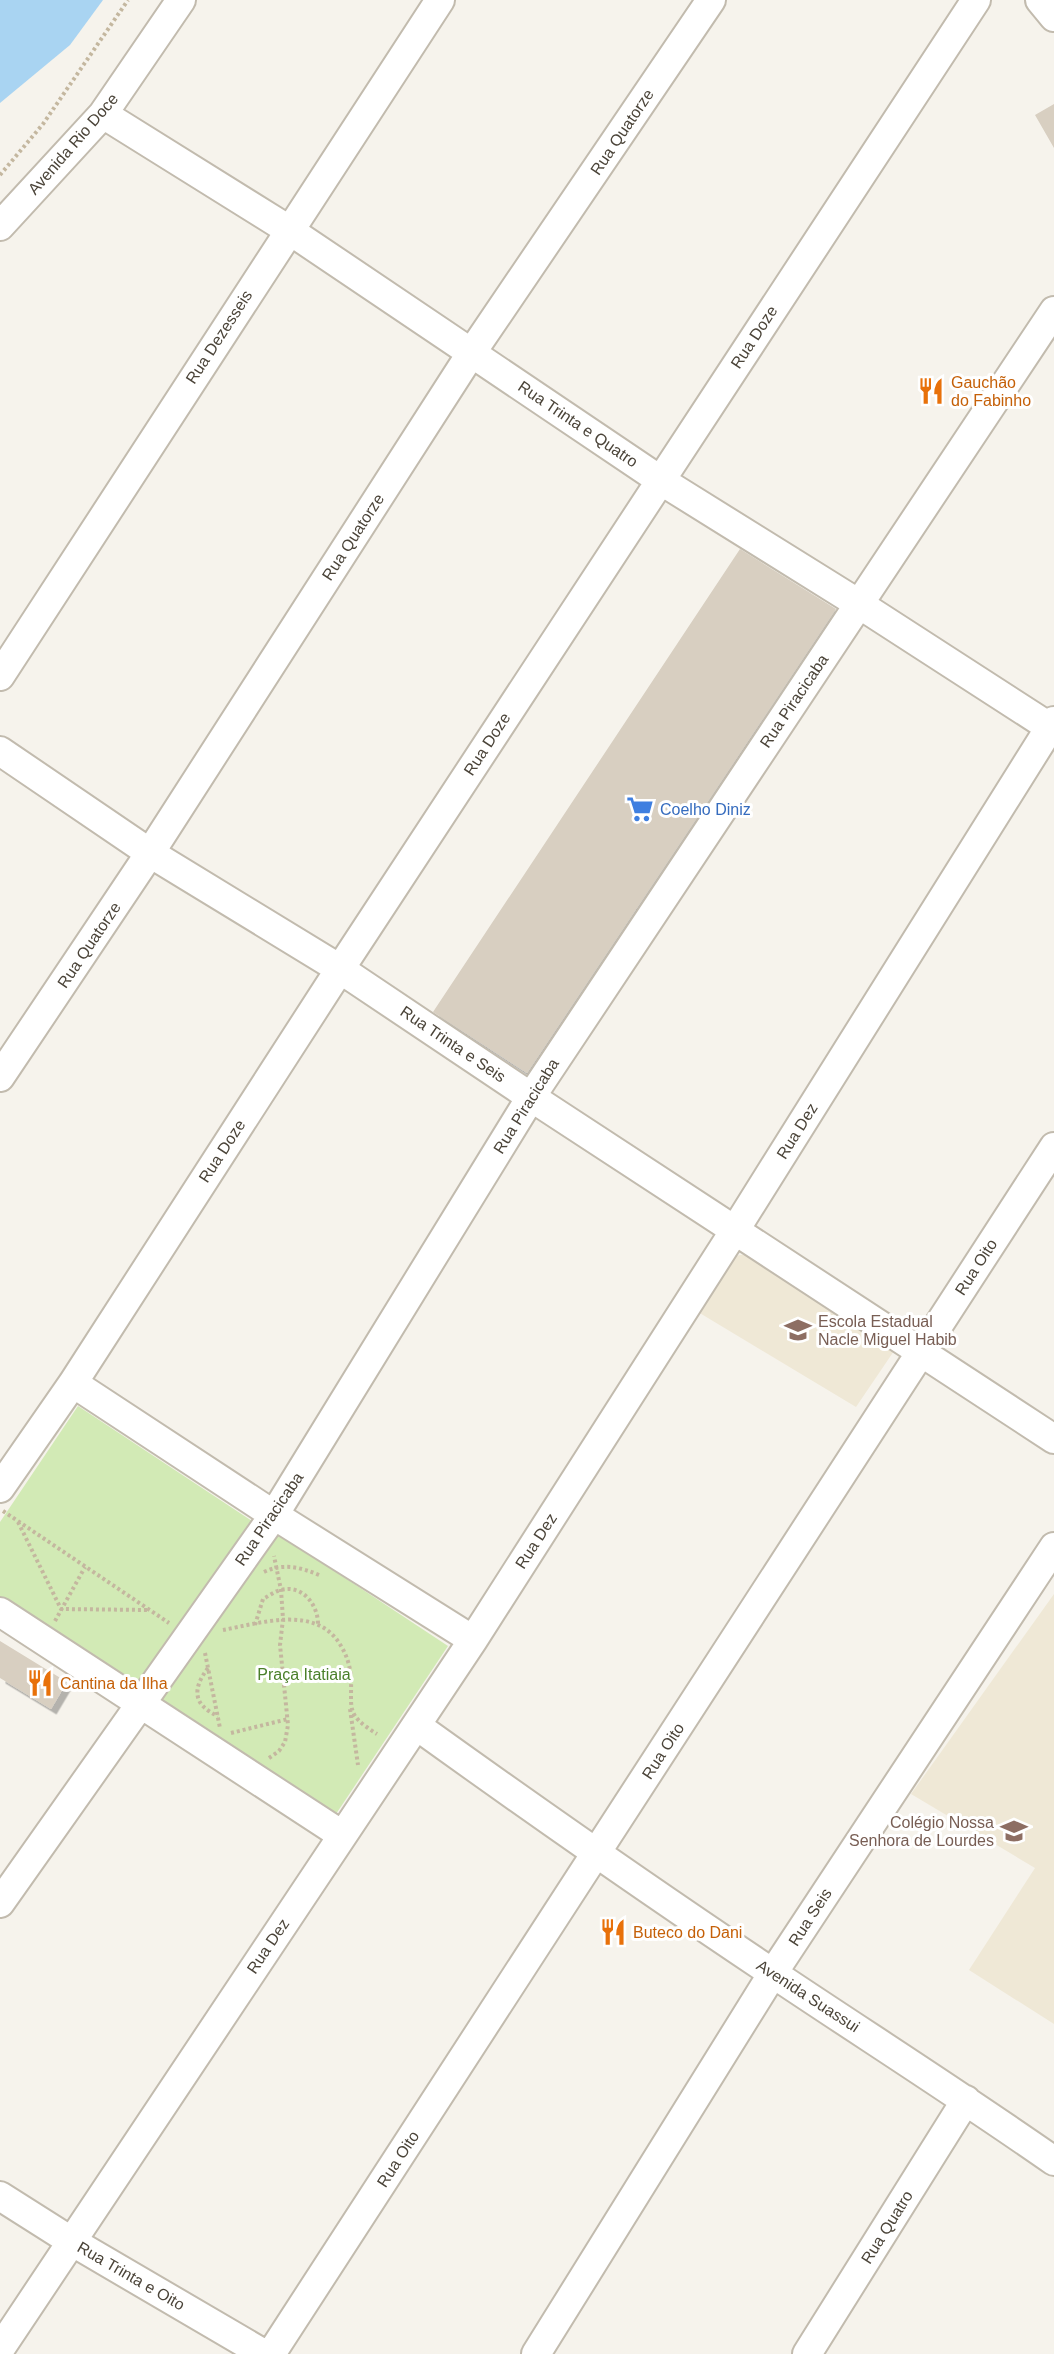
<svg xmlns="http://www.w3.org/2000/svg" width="1054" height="2354" font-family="Helvetica,sans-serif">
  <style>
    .education { fill: #efe8d6 }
    .green { fill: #d2eab5 }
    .water { fill: #a9d4f2 }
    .building { fill: #d8cfc1; filter: url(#shadow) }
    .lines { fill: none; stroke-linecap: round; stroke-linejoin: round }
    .minor-casing { stroke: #c2bbae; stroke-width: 32 }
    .path { stroke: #c4b79f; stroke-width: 4; stroke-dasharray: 3 3; stroke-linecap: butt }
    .minor { stroke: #fff; stroke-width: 28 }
    .labels { text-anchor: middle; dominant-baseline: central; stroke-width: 6; stroke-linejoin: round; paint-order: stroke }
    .street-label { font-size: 16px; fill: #4b4439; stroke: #fff }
    .food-label { font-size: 16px; fill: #c56008; stroke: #fff; text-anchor: start }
    .shop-label { font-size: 16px; fill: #366cbe; stroke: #fff; text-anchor: start }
    .education-label { font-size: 16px; fill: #785e54; stroke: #fff; text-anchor: start }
    .park-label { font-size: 16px; fill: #4a7f2a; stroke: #fff }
  </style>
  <defs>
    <filter id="shadow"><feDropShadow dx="5.5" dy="5.5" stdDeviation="0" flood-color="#0004"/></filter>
  </defs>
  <rect width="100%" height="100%" fill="#f6f3ec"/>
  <path class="education" d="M 746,1254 L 896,1348 L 856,1407 L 698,1312 L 735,1256 Z
    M 1054,1594 L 1054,2024 L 969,1970 L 1035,1868 L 911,1794 Z"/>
  <path class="green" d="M 78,1406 L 252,1521 L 138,1692 L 0,1601 L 0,1522 Z
    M 274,1531 L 448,1646 L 334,1817 L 160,1702 Z"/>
  <path class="water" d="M 0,0 L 103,0 L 70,45 L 0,103 Z"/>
  <path class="building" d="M 1054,104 L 1054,148 L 1035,115 Z
    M 740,549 L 836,609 L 527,1073 L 433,1012 Z
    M 0,1641 L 67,1682 L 51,1709 L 0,1678 Z"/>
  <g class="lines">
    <defs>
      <path id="minor" d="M 1040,0 L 1054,17
        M 103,114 L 289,230 L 660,480 L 859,604 L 1054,730
        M 0,226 L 103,114 L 181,0
        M 0,676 L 440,0
        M 0,751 L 150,853 L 340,969 L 531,1097 L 1054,1439
        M 0,1077 L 150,853 L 472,352 L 711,0
        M 73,1383 L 274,1515 L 473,1640
        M 0,1488 L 73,1383 L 340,969 L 976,0
        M 0,1612 L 342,1835
        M 417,1726 C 534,1810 651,1892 771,1972 C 865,2035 961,2096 1054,2161
        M 0,1903 L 274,1515 L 531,1097 L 1054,311
        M 0,2196 L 71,2241 L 264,2354
        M 0,2349 L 473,1640 L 735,1230 L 1054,721
        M 271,2354 L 1054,1147
        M 536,2354 L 773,1973 L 1054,1547
        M 807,2354 L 966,2100"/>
    </defs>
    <use href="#minor" class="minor-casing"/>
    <path class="path" d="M 0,175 L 43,124 L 128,0
      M 3,1511 L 169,1623
      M 18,1522 L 61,1609 L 148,1610
      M 264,1572 C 283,1563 300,1567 319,1575
      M 55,1621 L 85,1567
      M 255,1625 L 263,1599 C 269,1596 275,1591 281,1590 C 303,1584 319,1606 318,1626
      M 223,1630 C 261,1623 317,1604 341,1646 C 347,1656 350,1666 351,1677 C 352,1710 345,1714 377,1734
      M 205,1653 L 220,1728
      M 208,1668 C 192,1689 193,1705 218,1716
      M 350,1709 L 358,1765
      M 231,1733 L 288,1719
      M 269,1758 L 279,1751 L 285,1742 L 288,1725 L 280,1645 L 283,1619 L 281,1590 L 274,1556"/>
    <use href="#minor" class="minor"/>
  </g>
  <defs>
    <symbol id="restaurant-bare" viewBox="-9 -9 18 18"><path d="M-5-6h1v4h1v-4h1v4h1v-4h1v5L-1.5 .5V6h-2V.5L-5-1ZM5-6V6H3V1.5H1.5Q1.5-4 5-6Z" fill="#e8710a" stroke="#fff" stroke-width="2.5" paint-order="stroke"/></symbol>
    <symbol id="supermarket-bare" viewBox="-9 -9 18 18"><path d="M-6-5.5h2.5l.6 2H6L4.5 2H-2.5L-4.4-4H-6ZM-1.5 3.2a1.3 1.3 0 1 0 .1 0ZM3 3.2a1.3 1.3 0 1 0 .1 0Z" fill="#3f7fe0" stroke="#fff" stroke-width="2.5" paint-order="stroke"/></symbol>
    <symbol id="school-bare" viewBox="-9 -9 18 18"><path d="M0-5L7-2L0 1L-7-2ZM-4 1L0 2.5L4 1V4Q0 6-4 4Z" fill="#8d6e63" stroke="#fff" stroke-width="2.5" paint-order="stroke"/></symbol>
  </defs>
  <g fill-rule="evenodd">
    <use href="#restaurant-bare" x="912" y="372" width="38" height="38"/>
    <use href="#supermarket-bare" x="621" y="790" width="38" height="38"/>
    <use href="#school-bare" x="779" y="1311" width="38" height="38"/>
    <use href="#restaurant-bare" x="21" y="1664" width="38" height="38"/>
    <use href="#school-bare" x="995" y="1812" width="38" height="38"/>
    <use href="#restaurant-bare" x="594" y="1913" width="38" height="38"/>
  </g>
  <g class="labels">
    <g class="street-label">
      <text transform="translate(622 132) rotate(-56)">Rua Quatorze</text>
      <text transform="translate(73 144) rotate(-49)">Avenida Rio Doce</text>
      <text transform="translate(219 337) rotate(-57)">Rua Dezesseis</text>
      <text transform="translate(754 337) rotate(-57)">Rua Doze</text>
      <text transform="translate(578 424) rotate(34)">Rua Trinta e Quatro</text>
      <text transform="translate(353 537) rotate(-57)">Rua Quatorze</text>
      <text transform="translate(794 701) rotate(-56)">Rua Piracicaba</text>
      <text transform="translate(487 744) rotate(-57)">Rua Doze</text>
      <text transform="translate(89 945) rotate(-56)">Rua Quatorze</text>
      <text transform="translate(453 1044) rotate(34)">Rua Trinta e Seis</text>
      <text transform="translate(526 1106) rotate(-58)">Rua Piracicaba</text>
      <text transform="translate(797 1131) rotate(-58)">Rua Dez</text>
      <text transform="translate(222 1151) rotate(-57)">Rua Doze</text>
      <text transform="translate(976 1267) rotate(-57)">Rua Oito</text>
      <text transform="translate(269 1519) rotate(-56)">Rua Piracicaba</text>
      <text transform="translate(536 1541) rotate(-57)">Rua Dez</text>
      <text transform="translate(663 1751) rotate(-57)">Rua Oito</text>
      <text transform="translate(810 1917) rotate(-57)">Rua Seis</text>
      <text transform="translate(268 1946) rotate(-56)">Rua Dez</text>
      <text transform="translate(808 1996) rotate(33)">Avenida Suassui</text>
      <text transform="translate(398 2159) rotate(-57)">Rua Oito</text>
      <text transform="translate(887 2227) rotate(-58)">Rua Quatro</text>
      <text transform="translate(131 2276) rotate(30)">Rua Trinta e Oito</text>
    </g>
    <g class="food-label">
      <text x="951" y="382">Gauchão<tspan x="951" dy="18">do Fabinho</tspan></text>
      <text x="60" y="1683">Cantina da Ilha</text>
      <text x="633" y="1932">Buteco do Dani</text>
    </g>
    <g class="shop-label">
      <text x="660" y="809">Coelho Diniz</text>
    </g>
    <g class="education-label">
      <text x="818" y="1321">Escola Estadual<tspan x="818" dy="18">Nacle Miguel Habib</tspan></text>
      <text x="994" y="1822" text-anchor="end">Colégio Nossa<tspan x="994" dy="18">Senhora de Lourdes</tspan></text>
    </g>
    <g class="park-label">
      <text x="304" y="1674">Praça Itatiaia</text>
    </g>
  </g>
</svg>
